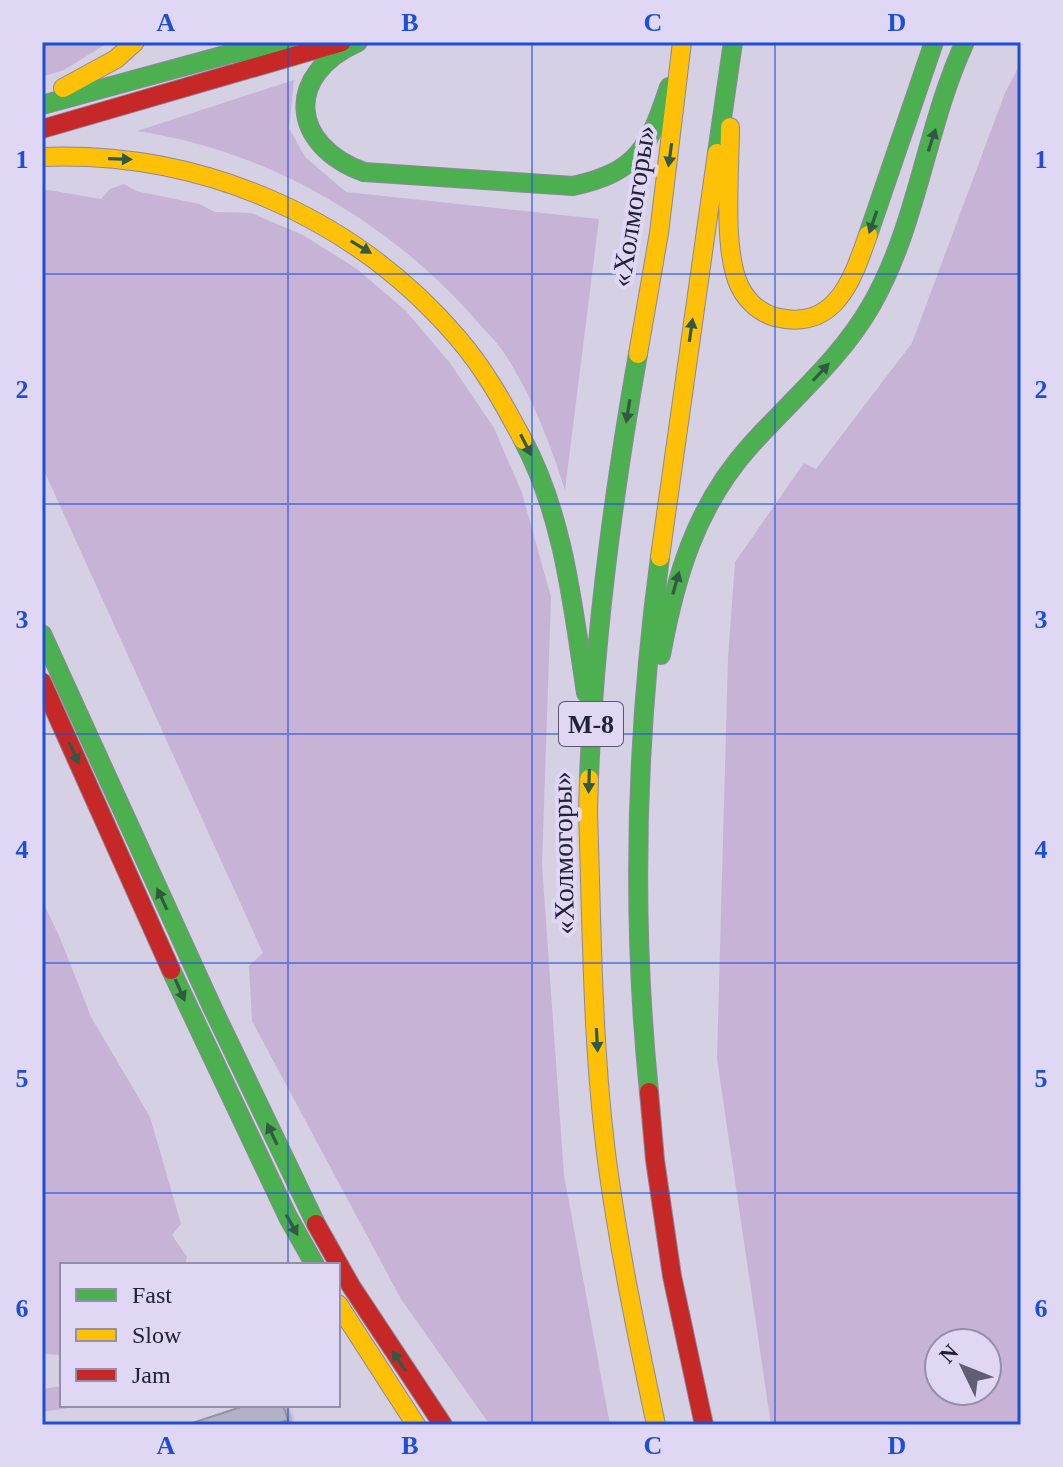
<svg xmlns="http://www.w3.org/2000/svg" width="1063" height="1467" font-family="'Times New Roman',serif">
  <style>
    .green { fill: #c7b3d6; fill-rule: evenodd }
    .building { fill: #b3b1c8; stroke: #9190a4; stroke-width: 2; filter: url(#shadow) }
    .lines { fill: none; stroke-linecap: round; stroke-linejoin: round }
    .fast-casing { stroke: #8b8899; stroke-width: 20 }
    .slow-casing { stroke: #8b8899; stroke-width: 20 }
    .jam-casing { stroke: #8b8899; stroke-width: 20 }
    .fast { stroke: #4caf50; stroke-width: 18 }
    .slow { stroke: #ffc107; stroke-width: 18 }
    .jam { stroke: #c62828; stroke-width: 18 }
    .oneway { fill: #325a42 }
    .grid { fill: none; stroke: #1d4ed8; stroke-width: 2; stroke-opacity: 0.55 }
    .labels { text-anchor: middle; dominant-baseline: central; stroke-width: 8; stroke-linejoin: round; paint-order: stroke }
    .shield { fill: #dfd7f4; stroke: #5a5871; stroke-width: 2 }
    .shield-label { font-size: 26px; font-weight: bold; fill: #212139 }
    .street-label { font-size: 28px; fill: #212139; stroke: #dfd7f4 }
    .neatline { fill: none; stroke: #1d4ed8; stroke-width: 3 }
    .grid-label { font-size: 26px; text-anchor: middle; font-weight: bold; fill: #1d4ed8 }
  </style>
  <defs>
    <filter id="shadow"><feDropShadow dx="4" dy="4" stdDeviation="2" flood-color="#0004"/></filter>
  </defs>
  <rect width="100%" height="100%" fill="#d5d0e4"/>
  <path class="green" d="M 42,42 L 109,42 L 64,70 L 42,77 Z
    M 1021,62 L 1021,1425 L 771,1425 L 717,1059 L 728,658 L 735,562 L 804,463 L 816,469 L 912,343 L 1005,93 ZM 939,1343 L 987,1343 L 987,1391 L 939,1391 Z
    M 294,80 L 289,128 L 305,157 L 346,192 L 599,219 L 565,490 C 551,446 534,401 510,362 C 501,346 487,333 475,319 C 389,221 266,150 137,131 Z
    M 124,184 L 136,191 L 199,204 L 215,212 L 251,213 L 303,235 L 357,269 L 406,311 L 450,363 L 494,428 L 522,493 L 551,597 L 542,865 L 564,1175 L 610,1425 L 490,1425 L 401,1299 L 252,1021 L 249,966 L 263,953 L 42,466 L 42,189 L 101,199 L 110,189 Z
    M 42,900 L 60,938 L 91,1017 L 150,1117 L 181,1224 L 172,1235 L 187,1257 L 185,1265 L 62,1265 L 62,1355 L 42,1354 Z
    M 62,1386 L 62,1405 L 81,1406 L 42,1412 L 42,1389 Z"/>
  <path class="building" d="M 247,1405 L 283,1405 L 288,1420 L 273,1425 L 193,1425 L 192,1423 Z"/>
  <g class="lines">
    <defs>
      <path id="fast" d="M 358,42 C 284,75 290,145 364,172 L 573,186 C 638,172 649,147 669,87
        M 42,105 L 229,54 L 298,42
        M 717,153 L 733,42
        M 868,235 L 934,42
        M 523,440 C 564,517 573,607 586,693
        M 42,634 L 213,1009 L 316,1224
        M 661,655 C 675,578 696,506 750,446 C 791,400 841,359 872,304 C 918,223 926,126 965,42
        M 589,779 C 594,636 613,495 638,354
        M 171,970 L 288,1217 L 315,1265
        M 649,1092 C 631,914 636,734 660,557"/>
      <path id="slow" d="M 63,88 L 116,59 L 135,42
        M 730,127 C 730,170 723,241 737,280 C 743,297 757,312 775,317 C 835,332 852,281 868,235
        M 42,157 C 201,151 353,216 457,337 C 484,368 504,404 523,440
        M 638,354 L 659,233 L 682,42
        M 660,557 L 717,153
        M 589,779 L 588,811 C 592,930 592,1050 608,1168 C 620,1255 638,1340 656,1425
        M 338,1304 L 416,1425"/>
      <path id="jam" d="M 42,129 L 342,42
        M 42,682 L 171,970
        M 649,1092 L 655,1160 L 672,1276 L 704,1425
        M 316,1224 L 351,1286 L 443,1425"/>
    </defs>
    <use href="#fast" class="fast-casing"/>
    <use href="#slow" class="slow-casing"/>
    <use href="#jam" class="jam-casing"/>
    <use href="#fast" class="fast"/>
    <use href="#slow" class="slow"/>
    <use href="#jam" class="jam"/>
  </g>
  <defs><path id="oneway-solid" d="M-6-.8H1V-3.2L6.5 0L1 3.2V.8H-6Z" transform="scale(2)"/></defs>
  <g class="oneway">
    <use href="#oneway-solid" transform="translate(932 140) rotate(-72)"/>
    <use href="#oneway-solid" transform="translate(670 155) rotate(98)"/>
    <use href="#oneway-solid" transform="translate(120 159) rotate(2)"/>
    <use href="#oneway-solid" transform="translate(873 222) rotate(109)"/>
    <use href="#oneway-solid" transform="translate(361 247) rotate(31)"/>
    <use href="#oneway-solid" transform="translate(691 330) rotate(-82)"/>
    <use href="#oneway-solid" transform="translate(821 372) rotate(-47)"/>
    <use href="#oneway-solid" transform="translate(628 411) rotate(99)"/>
    <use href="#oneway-solid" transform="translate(526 445) rotate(63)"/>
    <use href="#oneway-solid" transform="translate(676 583) rotate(-74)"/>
    <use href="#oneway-solid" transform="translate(74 753) rotate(66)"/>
    <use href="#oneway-solid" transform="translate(589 781) rotate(92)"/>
    <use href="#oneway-solid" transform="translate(162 899) rotate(-115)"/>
    <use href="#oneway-solid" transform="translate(180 990) rotate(66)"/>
    <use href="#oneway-solid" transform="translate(597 1040) rotate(87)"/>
    <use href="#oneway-solid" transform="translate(272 1134) rotate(-115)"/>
    <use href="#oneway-solid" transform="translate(292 1225) rotate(61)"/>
    <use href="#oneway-solid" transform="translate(399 1361) rotate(-123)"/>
  </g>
  <path class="grid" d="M 288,42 L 288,1265M 532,42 L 532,1425M 775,42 L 775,1425M 42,274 L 1021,274M 42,504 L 1021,504M 42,734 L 1021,734M 42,963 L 1021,963M 42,1193 L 1021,1193M 288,1405 L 288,1425"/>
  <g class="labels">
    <rect class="shield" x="559" y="702" width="64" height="44" rx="6"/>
    <g class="shield-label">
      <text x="591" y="724">М-8</text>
    </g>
    <g class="street-label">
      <text transform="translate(633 206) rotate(-81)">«Холмогоры»</text>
      <text transform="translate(563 853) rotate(-91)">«Холмогоры»</text>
    </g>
  </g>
  <rect width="1063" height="1467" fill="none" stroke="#dfd7f4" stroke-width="88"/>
  <rect x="60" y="1263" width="280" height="144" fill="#dfd7f4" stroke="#938ea9" stroke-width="2"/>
  <rect x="76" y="1289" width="40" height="12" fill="#4caf50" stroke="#938ea9" stroke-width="2"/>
  <text x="132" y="1303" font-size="24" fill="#212139">Fast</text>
  <rect x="76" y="1329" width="40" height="12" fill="#ffc107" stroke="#938ea9" stroke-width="2"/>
  <text x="132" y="1343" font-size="24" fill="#212139">Slow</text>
  <rect x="76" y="1369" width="40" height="12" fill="#c62828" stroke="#938ea9" stroke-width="2"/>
  <text x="132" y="1383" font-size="24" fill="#212139">Jam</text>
  <g transform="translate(963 1367) rotate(313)"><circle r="38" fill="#dfd7f4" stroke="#938ea9" stroke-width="2"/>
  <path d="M0-6L14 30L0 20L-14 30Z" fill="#605e75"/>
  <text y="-12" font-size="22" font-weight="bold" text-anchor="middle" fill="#212139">N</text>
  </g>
  <rect x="44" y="44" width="975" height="1379" class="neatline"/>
  <g class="grid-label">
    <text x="166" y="31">A</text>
    <text x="410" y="31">B</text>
    <text x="653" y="31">C</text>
    <text x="897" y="31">D</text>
    <text x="22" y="168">1</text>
    <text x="1041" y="168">1</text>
    <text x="22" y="398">2</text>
    <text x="1041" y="398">2</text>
    <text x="22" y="628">3</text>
    <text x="1041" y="628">3</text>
    <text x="22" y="858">4</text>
    <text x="1041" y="858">4</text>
    <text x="22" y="1087">5</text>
    <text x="1041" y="1087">5</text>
    <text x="22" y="1317">6</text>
    <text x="1041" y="1317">6</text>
    <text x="166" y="1454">A</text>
    <text x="410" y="1454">B</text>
    <text x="653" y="1454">C</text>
    <text x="897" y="1454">D</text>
  </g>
</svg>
